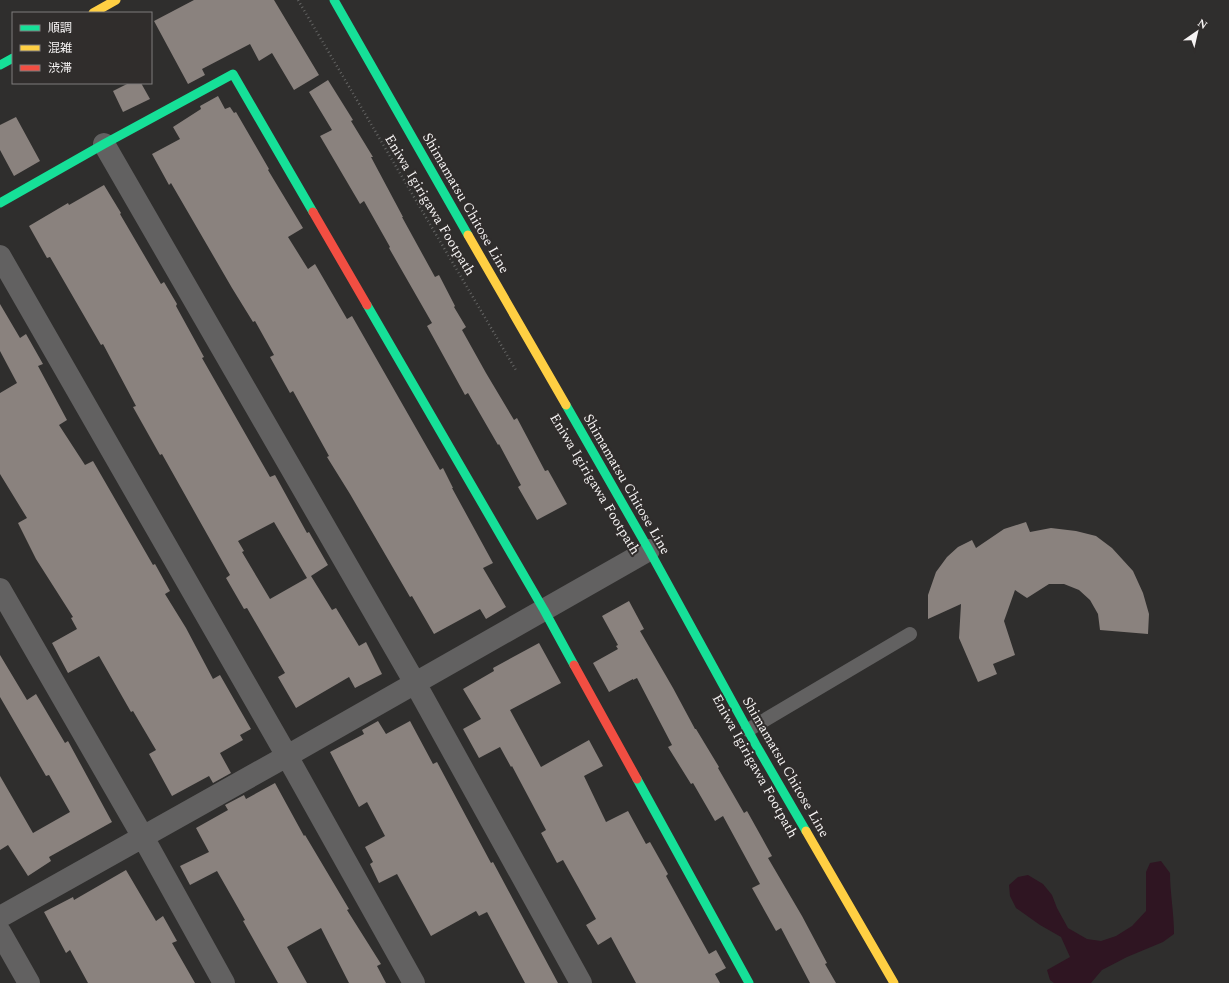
<svg xmlns="http://www.w3.org/2000/svg" width="1229" height="983" font-family="Spectral,'Noto Sans JP',serif">
  <style>
    .water { fill: #2f1522 }
    .building { fill: #8a827e; fill-rule: evenodd }
    .lines { fill: none; stroke-linecap: round; stroke-linejoin: round }
    .path { stroke: #646463; stroke-width: 2.5; stroke-dasharray: 1 3; stroke-linecap: butt }
    .lane { stroke: #626161; stroke-width: 14 }
    .street { stroke: #626161; stroke-width: 22 }
    .fast { stroke: #16e098; stroke-width: 9 }
    .slow { stroke: #ffcf43; stroke-width: 9 }
    .jam { stroke: #f24e42; stroke-width: 9 }
    .labels { text-anchor: middle; dominant-baseline: central; stroke-width: 4; stroke-linejoin: round; paint-order: stroke }
    .street-label { font-size: 14px; fill: #f5f3f3; stroke: #302d2c }
  </style>
  <rect width="100%" height="100%" fill="#2f2e2d"/>
  <path class="water" d="M 1161,861 L 1170,873 C 1170,893 1174,913 1174,934 L 1163,942 L 1127,957 L 1102,970 L 1091,983 L 1054,983 L 1050,980 L 1047,970 L 1070,957 L 1061,937 L 1040,925 L 1016,908 L 1010,896 L 1009,885 L 1018,877 L 1028,875 L 1043,884 L 1052,895 L 1057,908 L 1068,928 L 1087,939 L 1101,941 L 1116,936 L 1132,926 L 1146,911 L 1146,872 L 1150,863 Z"/>
  <path class="building" d="M 194,0 L 274,0 L 319,75 L 294,90 L 272,53 L 259,61 L 250,44 L 202,69 L 205,75 L 188,84 L 154,21 Z
    M 328,80 L 353,120 L 351,121 L 373,157 L 371,157 L 403,217 L 402,217 L 435,277 L 439,275 L 455,306 L 454,307 L 466,327 L 462,330 L 486,373 L 514,420 L 517,418 L 545,471 L 548,470 L 567,504 L 537,520 L 518,487 L 521,485 L 499,444 L 498,445 L 468,393 L 465,395 L 427,326 L 432,323 L 389,248 L 390,247 L 364,201 L 360,204 L 320,136 L 332,130 L 309,92 Z
    M 129,83 L 141,83 L 150,99 L 123,112 L 113,91 Z
    M 218,96 L 225,109 L 230,107 L 234,113 L 236,112 L 269,169 L 268,170 L 303,228 L 288,237 L 308,269 L 315,264 L 347,319 L 352,316 L 440,470 L 443,468 L 453,488 L 452,488 L 493,563 L 483,568 L 506,607 L 486,619 L 480,609 L 434,634 L 412,596 L 410,597 L 350,494 L 327,457 L 329,456 L 293,391 L 290,393 L 270,357 L 274,355 L 255,321 L 253,322 L 232,288 L 171,183 L 169,185 L 152,154 L 180,139 L 173,127 L 201,109 L 200,106 Z
    M 16,117 L 40,161 L 14,176 L 0,150 L 0,125 Z
    M 104,185 L 121,213 L 120,214 L 161,284 L 164,282 L 177,304 L 176,306 L 204,357 L 202,358 L 270,477 L 275,475 L 307,533 L 309,532 L 328,565 L 311,576 L 332,610 L 336,608 L 359,646 L 366,642 L 382,674 L 355,688 L 349,677 L 296,708 L 278,677 L 285,673 L 247,608 L 244,609 L 226,578 L 230,575 L 162,454 L 160,455 L 133,407 L 136,406 L 103,344 L 101,345 L 50,257 L 47,258 L 29,226 L 68,203 L 69,205 ZM 274,522 L 307,578 L 270,599 L 242,552 L 244,551 L 238,541 Z
    M 0,304 L 20,338 L 26,334 L 43,364 L 38,366 L 67,420 L 59,425 L 85,465 L 93,461 L 153,565 L 155,564 L 170,591 L 165,594 L 186,628 L 213,679 L 220,675 L 251,729 L 240,735 L 243,740 L 220,753 L 231,773 L 213,783 L 209,776 L 172,796 L 149,754 L 156,750 L 133,711 L 131,712 L 99,656 L 68,673 L 52,643 L 77,629 L 71,618 L 73,617 L 36,559 L 18,523 L 27,518 L 0,474 L 0,393 L 17,383 L 0,351 Z
    M 1026,522 L 1030,532 L 1051,528 L 1076,531 L 1096,536 L 1112,548 L 1133,571 L 1143,593 L 1149,614 L 1148,634 L 1100,630 L 1098,614 L 1090,600 L 1079,590 L 1064,584 L 1049,584 L 1027,598 L 1015,590 L 1004,621 L 1015,655 L 993,664 L 997,674 L 978,682 L 959,638 L 961,604 L 928,619 L 928,595 L 936,572 L 947,557 L 958,547 L 972,540 L 976,548 L 1004,529 Z
    M 629,601 L 644,629 L 640,631 L 673,688 L 695,729 L 696,729 L 719,767 L 718,768 L 744,813 L 747,811 L 772,856 L 768,858 L 802,916 L 827,963 L 825,964 L 836,983 L 810,983 L 781,928 L 776,931 L 752,888 L 760,884 L 723,816 L 715,821 L 693,783 L 691,784 L 668,747 L 672,745 L 637,678 L 633,680 L 633,679 L 609,692 L 593,663 L 618,649 L 616,646 L 618,645 L 602,616 Z
    M 539,643 L 561,683 L 510,710 L 541,767 L 589,740 L 603,766 L 584,776 L 606,822 L 628,811 L 646,844 L 650,842 L 668,874 L 666,876 L 709,954 L 716,950 L 726,968 L 715,974 L 720,983 L 636,983 L 611,937 L 598,945 L 586,925 L 596,919 L 563,860 L 557,863 L 541,833 L 546,830 L 512,766 L 511,767 L 500,747 L 479,758 L 463,729 L 481,719 L 463,689 L 494,671 L 493,668 Z
    M 0,655 L 27,700 L 36,694 L 65,743 L 68,741 L 112,822 L 49,857 L 51,861 L 28,876 L 8,845 L 0,850 L 0,776 L 33,833 L 70,812 L 49,775 L 46,776 L 0,697 Z
    M 378,721 L 386,734 L 410,721 L 433,764 L 437,762 L 491,863 L 493,862 L 558,983 L 525,983 L 487,912 L 479,916 L 476,911 L 431,936 L 397,874 L 379,883 L 370,864 L 373,862 L 365,847 L 385,836 L 367,802 L 359,807 L 330,752 L 364,734 L 362,730 Z
    M 275,783 L 304,836 L 305,835 L 349,909 L 347,910 L 381,964 L 377,966 L 386,983 L 349,983 L 321,928 L 287,947 L 307,983 L 278,983 L 243,921 L 245,920 L 217,871 L 190,885 L 180,866 L 209,852 L 196,828 L 228,810 L 225,805 L 244,795 L 246,799 Z
    M 126,870 L 156,921 L 163,916 L 177,941 L 172,943 L 195,983 L 88,983 L 70,950 L 66,953 L 44,912 L 73,897 L 74,900 Z"/>
  <g class="lines">
    <path class="path" d="M 298,0 L 517,372"/>
    <path class="lane" d="M 748,730 L 910,634"/>
    <path class="street" d="M 104,144 L 415,683 L 581,983
      M 0,256 L 287,756 L 414,983
      M 0,589 L 143,837 L 224,983
      M 0,917 L 287,756 L 649,550
      M 0,932 L 29,983"/>
    <path class="fast" d="M 334,0 L 468,235
      M 0,65 L 13,58
      M 0,203 L 104,144 L 233,74 L 313,212
      M 367,305 L 544,610 L 574,665
      M 566,405 L 649,550 L 756,745 L 806,831
      M 637,779 L 749,983"/>
    <path class="slow" d="M 93,13 L 116,0
      M 468,235 L 566,405
      M 806,831 L 894,983"/>
    <path class="jam" d="M 313,212 L 367,305
      M 574,665 L 637,779"/>
  </g>
  <g class="labels">
    <g class="street-label">
      <text transform="translate(466 203) rotate(60)">Shimamatsu Chitose Line</text>
      <text transform="translate(430 205) rotate(59)">Eniwa Igirigawa Footpath</text>
      <text transform="translate(595 484) rotate(59)">Eniwa Igirigawa Footpath</text>
      <text transform="translate(627 484) rotate(60)">Shimamatsu Chitose Line</text>
      <text transform="translate(755 766) rotate(61)">Eniwa Igirigawa Footpath</text>
      <text transform="translate(786 767) rotate(60)">Shimamatsu Chitose Line</text>
    </g>
  </g>
  <rect x="12" y="12" width="140" height="72" fill="#302d2c" stroke="#7f7c7c"/>
  <rect x="20" y="25" width="20" height="6" fill="#16e098" stroke="#7f7c7c"/>
  <text x="48" y="32" font-size="12" fill="#f5f3f3">順調</text>
  <rect x="20" y="45" width="20" height="6" fill="#ffcf43" stroke="#7f7c7c"/>
  <text x="48" y="52" font-size="12" fill="#f5f3f3">混雑</text>
  <rect x="20" y="65" width="20" height="6" fill="#f24e42" stroke="#7f7c7c"/>
  <text x="48" y="72" font-size="12" fill="#f5f3f3">渋滞</text>
  <g transform="translate(1197 32) rotate(34)" stroke="#302d2c" stroke-width="3" paint-order="stroke">
  <path d="M0-3L7 15L0 10L-7 15Z" fill="#f5f3f3"/>
  <text y="-6" font-size="11" font-weight="bold" text-anchor="middle" fill="#f5f3f3">N</text>
  </g>
</svg>
